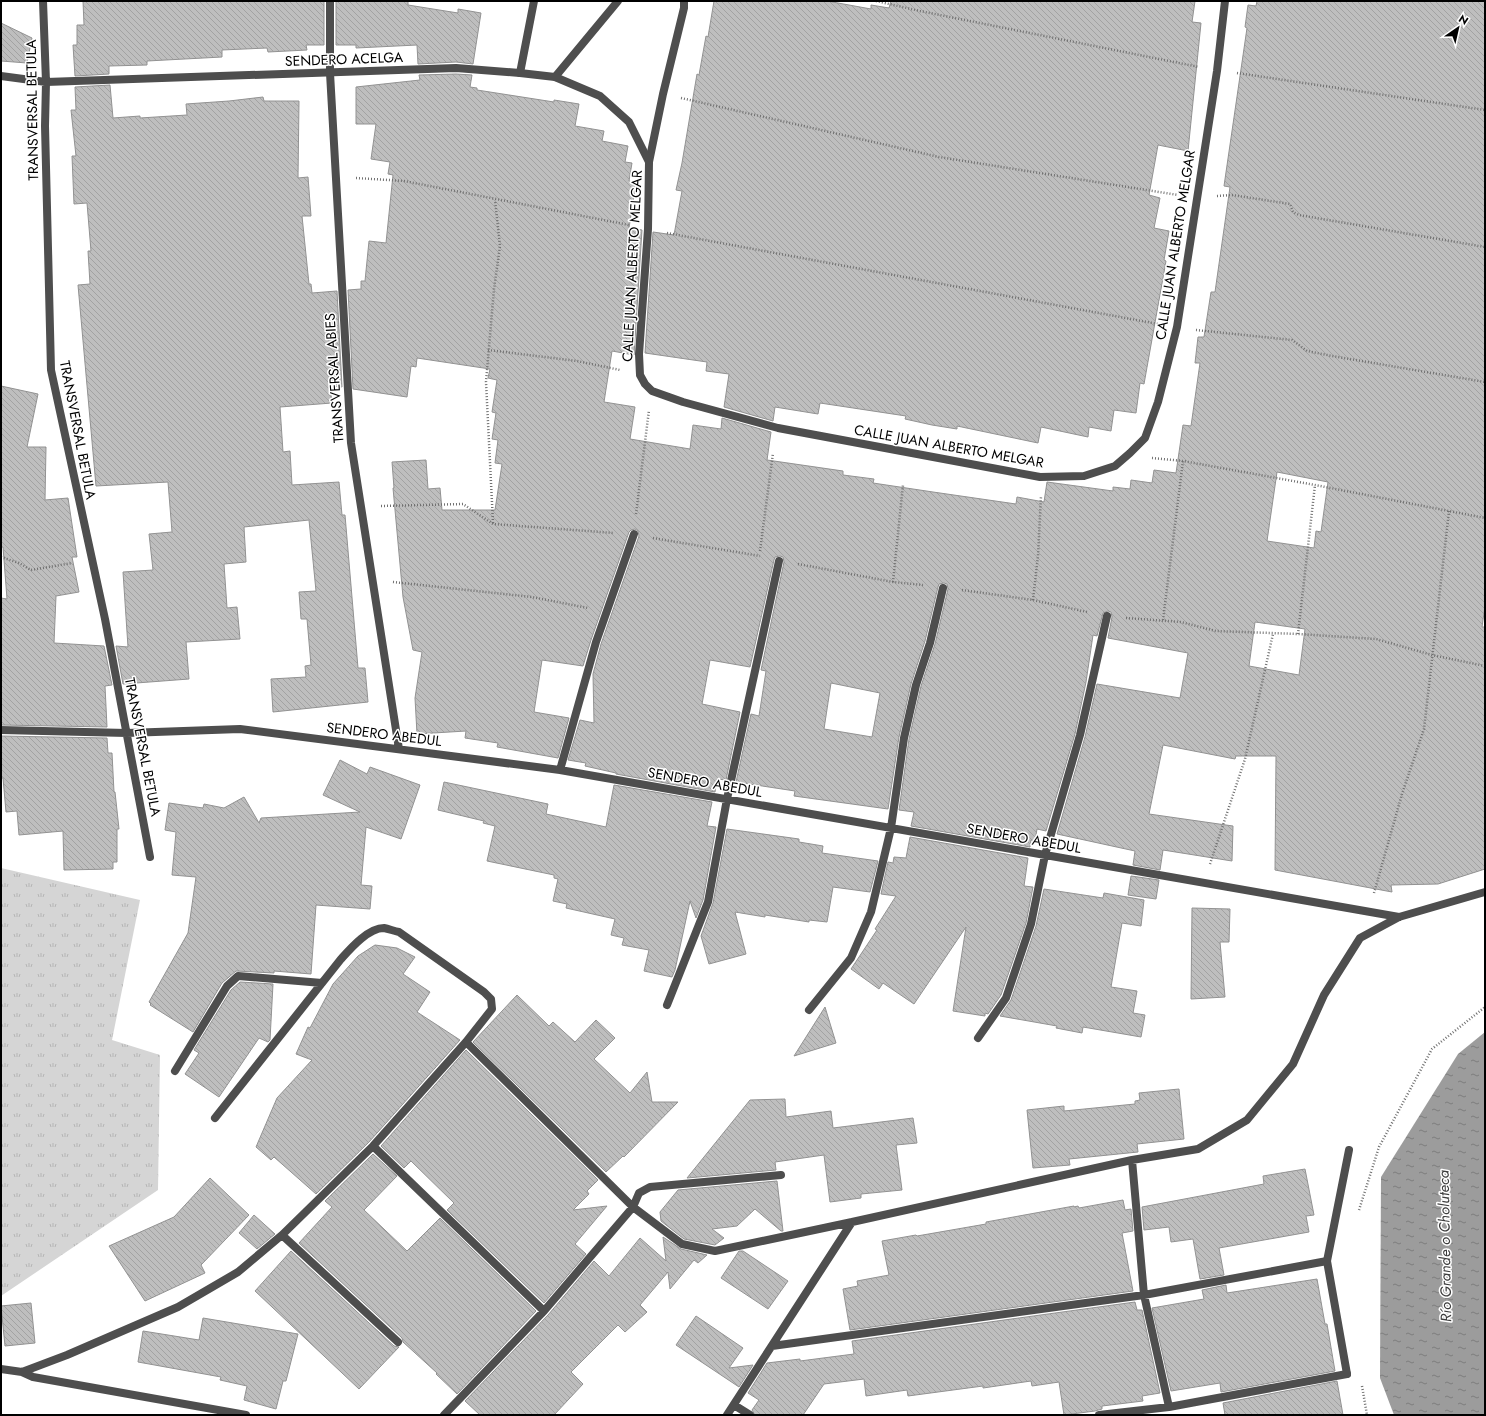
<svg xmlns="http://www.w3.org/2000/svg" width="1486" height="1416" font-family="Jost,sans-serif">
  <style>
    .grass { fill: url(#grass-tufts) }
    .water { fill: url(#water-ripples) }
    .building { fill: url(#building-back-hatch); stroke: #929292; fill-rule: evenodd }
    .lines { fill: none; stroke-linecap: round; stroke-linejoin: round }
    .path { stroke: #707070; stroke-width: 2.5; stroke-dasharray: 1 2; stroke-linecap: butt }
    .service { stroke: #4e4e4e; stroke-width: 8 }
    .minor { stroke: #4e4e4e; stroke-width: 8 }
    .tertiary { stroke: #4e4e4e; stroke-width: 8 }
    .labels { text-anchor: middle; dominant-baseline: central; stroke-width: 3; stroke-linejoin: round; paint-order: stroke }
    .street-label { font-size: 14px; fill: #000; stroke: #fff }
    .water-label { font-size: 15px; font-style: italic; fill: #3d3d3d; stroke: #fff }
  </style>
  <defs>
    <pattern id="grass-tufts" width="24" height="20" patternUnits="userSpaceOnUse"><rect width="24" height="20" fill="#d5d5d5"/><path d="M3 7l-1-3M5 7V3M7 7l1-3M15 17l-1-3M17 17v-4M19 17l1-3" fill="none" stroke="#b5b5b5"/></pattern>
    <pattern id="water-ripples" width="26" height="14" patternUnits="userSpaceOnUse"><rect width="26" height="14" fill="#9c9c9c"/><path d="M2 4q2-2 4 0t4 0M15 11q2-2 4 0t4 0" fill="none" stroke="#7d7d7d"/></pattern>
    <pattern id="building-back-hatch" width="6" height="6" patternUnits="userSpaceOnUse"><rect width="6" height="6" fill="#bebebe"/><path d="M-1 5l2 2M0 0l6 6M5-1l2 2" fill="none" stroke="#a2a2a2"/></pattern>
  </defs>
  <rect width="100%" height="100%" fill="#fff"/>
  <path class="grass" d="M 1,868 L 140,900 L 112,1040 L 160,1055 L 158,1190 L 1,1296 Z"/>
  <path class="water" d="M 1485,1032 L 1485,1415 L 1394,1415 L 1380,1378 L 1381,1177 L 1458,1054 Z"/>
  <path class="building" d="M 83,1 L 324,1 L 324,45 L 306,45 L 307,50 L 268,52 L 267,48 L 222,50 L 222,57 L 147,61 L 147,65 L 109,66 L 109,74 L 75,76 L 73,45 L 77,45 L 77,25 L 84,25 Z
    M 336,1 L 408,1 L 408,5 L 458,13 L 458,9 L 481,13 L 473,64 L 456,62 L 418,64 L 417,45 L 356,48 L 356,45 L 336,45 Z
    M 714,1 L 827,1 L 871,9 L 871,5 L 889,8 L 891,1 L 1195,1 L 1192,22 L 1201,23 L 1188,151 L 1158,145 L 1149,195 L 1160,198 L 1154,228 L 1169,231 L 1164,260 L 1166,261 L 1144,384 L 1140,383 L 1136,413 L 1114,410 L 1111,431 L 1089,427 L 1088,437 L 1041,427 L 1038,443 L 957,426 L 957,429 L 932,425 L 905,419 L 906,416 L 820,403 L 818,414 L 775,407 L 773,421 L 724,407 L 729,374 L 706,371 L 707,362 L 645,353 L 653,232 L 674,235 L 682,191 L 676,190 L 682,163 L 697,74 L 699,75 L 706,36 L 708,37 Z
    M 1257,1 L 1485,1 L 1485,606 L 1482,627 L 1485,627 L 1485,869 L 1438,884 L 1391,885 L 1392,892 L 1275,870 L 1276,756 L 1236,756 L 1235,759 L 1163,745 L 1149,814 L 1233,826 L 1232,861 L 1163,850 L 1160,870 L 1133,865 L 1135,851 L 1057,834 L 1085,737 L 1097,684 L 1180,698 L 1188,653 L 1108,638 L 1112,617 L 1111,612 L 1108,611 L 1103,613 L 1097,636 L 1093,635 L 1086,682 L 1075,734 L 1046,831 L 1037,829 L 1035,841 L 1031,840 L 1030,847 L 911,826 L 914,812 L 899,810 L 909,739 L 921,686 L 935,644 L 948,589 L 947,584 L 944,583 L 939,584 L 938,587 L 925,641 L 911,684 L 899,737 L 888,809 L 794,796 L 795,791 L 736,782 L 751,714 L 759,716 L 766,671 L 761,670 L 784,562 L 783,557 L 780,556 L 775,557 L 774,560 L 750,667 L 710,660 L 702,704 L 740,712 L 726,780 L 717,779 L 715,792 L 616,774 L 616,773 L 585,766 L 586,763 L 568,760 L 580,720 L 594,723 L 593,674 L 601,644 L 639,536 L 638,531 L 635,529 L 631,530 L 629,532 L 591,640 L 583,666 L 542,660 L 534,712 L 569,718 L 558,758 L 497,747 L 498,743 L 465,738 L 466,731 L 417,734 L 415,698 L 422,652 L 413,650 L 403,597 L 393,488 L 394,488 L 392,462 L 426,460 L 428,489 L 440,488 L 442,510 L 495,510 L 502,464 L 495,463 L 498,440 L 492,439 L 496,413 L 492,412 L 497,380 L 488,378 L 490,369 L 417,358 L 416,367 L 411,366 L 407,397 L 353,389 L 348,290 L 361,289 L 361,281 L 365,281 L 369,241 L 386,243 L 393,175 L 388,174 L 390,162 L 371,159 L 376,124 L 356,124 L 356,87 L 420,80 L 419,75 L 456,74 L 472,75 L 470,87 L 477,88 L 477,90 L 554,102 L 554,100 L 579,104 L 575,126 L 604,131 L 602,141 L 628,146 L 625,162 L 632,163 L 629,181 L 636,183 L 629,228 L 642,230 L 634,355 L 612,351 L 604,402 L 635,407 L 630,439 L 690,449 L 693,425 L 721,429 L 722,418 L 771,432 L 767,460 L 843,471 L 843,475 L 874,479 L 873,483 L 933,492 L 1016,504 L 1017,497 L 1044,502 L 1047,482 L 1113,491 L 1113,487 L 1130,489 L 1131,480 L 1152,483 L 1154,470 L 1176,473 L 1183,425 L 1191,426 L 1200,363 L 1195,363 L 1198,337 L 1204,337 L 1211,292 L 1215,292 L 1230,187 L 1224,186 L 1247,28 L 1245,27 L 1248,5 L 1256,6 ZM 1277,472 L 1328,482 L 1321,532 L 1316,531 L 1314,548 L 1267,541 ZM 1255,622 L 1305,629 L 1299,675 L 1249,666 ZM 831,683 L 880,693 L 872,737 L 824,729 Z
    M 1,23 L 32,38 L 27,63 L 1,61 Z
    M 110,85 L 113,118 L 140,116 L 140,118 L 187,115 L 186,104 L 229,101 L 263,97 L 264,101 L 299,101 L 298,178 L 308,177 L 311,216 L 302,216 L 309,284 L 311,284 L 312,293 L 337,291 L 342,387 L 330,386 L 332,403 L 280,407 L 283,452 L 290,451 L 292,485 L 339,482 L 342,515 L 345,515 L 358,668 L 365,668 L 368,702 L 273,712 L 271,679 L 306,677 L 305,666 L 311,665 L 307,619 L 301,619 L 299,592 L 316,591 L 309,520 L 244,527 L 246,562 L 224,564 L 227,608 L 237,607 L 240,639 L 186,642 L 189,679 L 123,684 L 116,646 L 128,647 L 123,572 L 153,570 L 149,534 L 172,532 L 168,482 L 96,486 L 78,285 L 90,284 L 88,251 L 91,251 L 87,203 L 74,204 L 72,156 L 76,156 L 71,110 L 76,110 L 75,87 Z
    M 1,386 L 38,394 L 27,447 L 46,447 L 45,500 L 68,498 L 77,557 L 72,557 L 79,592 L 56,596 L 54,643 L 104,646 L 112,685 L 105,686 L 107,727 L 1,725 L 1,598 L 7,599 L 3,547 L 1,547 Z
    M 1,736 L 107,738 L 108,753 L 112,753 L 114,792 L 115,792 L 119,829 L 117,829 L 117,862 L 113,862 L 113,869 L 64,870 L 63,831 L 19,835 L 17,811 L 6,812 L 3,778 L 1,778 Z
    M 340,760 L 367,774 L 370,767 L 420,785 L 401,839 L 366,827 L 361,885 L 372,886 L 370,909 L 316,905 L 311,974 L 274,971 L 274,973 L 236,971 L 222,983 L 193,1032 L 150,1005 L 151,1004 L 149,1002 L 188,933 L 196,877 L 172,875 L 176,832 L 165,830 L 169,803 L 203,808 L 204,804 L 224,808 L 244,797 L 259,823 L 261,818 L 360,812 L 323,795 Z
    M 444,782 L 548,804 L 546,814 L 606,827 L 614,785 L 712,802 L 707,826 L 716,827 L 703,900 L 696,918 L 690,901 L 675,970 L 672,977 L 644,971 L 649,950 L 622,945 L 624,938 L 611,935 L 615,919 L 566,908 L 567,904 L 553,901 L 558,879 L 554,878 L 554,875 L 487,861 L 495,826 L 483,823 L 484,821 L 438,810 Z
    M 727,829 L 799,839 L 799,842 L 823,846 L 822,853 L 878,861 L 870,892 L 833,887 L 827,922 L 809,920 L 809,922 L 765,915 L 765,917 L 735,912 L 746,954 L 709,964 L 701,936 L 713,903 Z
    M 910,837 L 1028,858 L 1024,886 L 1033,887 L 1026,923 L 1001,995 L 988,1014 L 985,1013 L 985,1016 L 953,1011 L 966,927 L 914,1004 L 883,983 L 879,989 L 851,969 L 877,930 L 875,929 L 896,896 L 881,894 L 888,862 L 893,863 L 894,857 L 906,858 Z
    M 1131,876 L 1159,880 L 1156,899 L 1128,895 Z
    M 1044,889 L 1103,898 L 1104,893 L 1144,900 L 1141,926 L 1122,923 L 1111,987 L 1137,991 L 1133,1013 L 1145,1015 L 1141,1037 L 1083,1027 L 1082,1033 L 1056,1028 L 1057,1026 L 1000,1016 L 1011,1000 L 1036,926 Z
    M 1192,908 L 1230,909 L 1229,942 L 1220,942 L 1225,997 L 1191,999 Z
    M 375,945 L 397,948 L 415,957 L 403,974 L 430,992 L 417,1012 L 460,1040 L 369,1142 L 316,1194 L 274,1157 L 271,1160 L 256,1147 L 277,1098 L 312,1060 L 296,1054 L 308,1027 L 310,1028 L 333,984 L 358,956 Z
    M 240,982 L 273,984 L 270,1040 L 268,1042 L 259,1038 L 219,1097 L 185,1074 L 199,1053 L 194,1050 L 231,990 Z
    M 517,995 L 549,1026 L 553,1022 L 575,1042 L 596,1020 L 615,1038 L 594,1059 L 630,1093 L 647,1072 L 652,1102 L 678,1102 L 624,1157 L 623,1156 L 606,1172 L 473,1042 Z
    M 825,1007 L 836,1043 L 794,1056 Z
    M 466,1050 L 598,1180 L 587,1191 L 589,1194 L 573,1210 L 607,1206 L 575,1244 L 586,1254 L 544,1303 L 447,1210 L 454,1203 L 411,1161 L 404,1168 L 381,1146 Z
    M 1179,1089 L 1184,1139 L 1137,1144 L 1138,1152 L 1069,1159 L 1070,1165 L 1033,1168 L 1027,1110 L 1064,1106 L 1064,1111 L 1135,1104 L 1135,1101 L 1140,1100 L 1139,1093 Z
    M 785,1099 L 786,1117 L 831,1111 L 833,1128 L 913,1118 L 917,1143 L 896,1145 L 902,1190 L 861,1194 L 861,1198 L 830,1202 L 824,1155 L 775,1162 L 776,1170 L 687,1178 L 750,1100 Z
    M 373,1154 L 397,1176 L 364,1210 L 407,1251 L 440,1218 L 536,1311 L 457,1394 L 436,1374 L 437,1373 L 403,1342 L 402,1338 L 299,1243 L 332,1207 L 325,1201 Z
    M 1305,1169 L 1314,1215 L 1306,1216 L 1309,1232 L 1219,1248 L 1224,1275 L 1200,1279 L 1193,1239 L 1171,1242 L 1169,1227 L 1144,1230 L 1142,1207 L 1264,1184 L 1263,1176 Z
    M 210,1178 L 249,1215 L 201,1265 L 205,1273 L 145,1301 L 109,1246 L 174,1217 Z
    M 777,1181 L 783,1231 L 781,1231 L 755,1209 L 737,1226 L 712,1229 L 724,1238 L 715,1245 L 684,1239 L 661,1221 L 660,1212 L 678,1190 Z
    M 1123,1200 L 1125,1210 L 1131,1209 L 1133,1231 L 1122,1233 L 1133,1291 L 850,1330 L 843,1289 L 858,1286 L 857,1281 L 889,1275 L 882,1241 L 916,1235 L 917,1236 L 986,1224 L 986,1222 L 1074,1206 L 1074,1207 L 1078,1206 L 1079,1208 Z
    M 254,1215 L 275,1234 L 257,1249 L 239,1233 Z
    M 663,1237 L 681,1249 L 707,1255 L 698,1263 L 694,1260 L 670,1289 L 668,1272 L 640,1305 L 647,1312 L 625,1332 L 618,1325 L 571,1372 L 583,1384 L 554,1415 L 480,1415 L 465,1401 L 548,1315 L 594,1261 L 609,1276 L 640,1238 L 666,1261 Z
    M 291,1251 L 394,1346 L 399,1347 L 359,1389 L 255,1291 Z
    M 739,1251 L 743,1251 L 788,1281 L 768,1309 L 721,1278 Z
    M 1317,1279 L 1325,1324 L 1327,1324 L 1335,1371 L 1221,1392 L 1220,1383 L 1171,1391 L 1152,1308 L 1204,1299 L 1202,1290 L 1226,1285 L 1227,1293 Z
    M 1135,1302 L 1137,1310 L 1142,1310 L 1160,1393 L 1142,1396 L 1143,1401 L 1102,1406 L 1102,1409 L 1095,1411 L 1064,1415 L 1059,1382 L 1032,1386 L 1031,1381 L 983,1388 L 983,1386 L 908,1396 L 907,1390 L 866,1396 L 864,1379 L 824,1384 L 803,1415 L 755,1415 L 752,1410 L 759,1400 L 748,1393 L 767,1363 L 800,1359 L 800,1361 L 854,1354 L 852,1341 Z
    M 31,1303 L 35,1343 L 5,1346 L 1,1306 Z
    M 696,1316 L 743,1348 L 729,1368 L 753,1365 L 739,1387 L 676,1345 Z
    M 203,1318 L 298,1334 L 286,1381 L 283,1381 L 276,1409 L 244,1400 L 247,1386 L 220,1380 L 221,1377 L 138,1362 L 143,1331 L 199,1340 Z
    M 1337,1381 L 1343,1415 L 1225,1415 L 1223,1403 Z"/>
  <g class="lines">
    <path class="path" d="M 876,1 L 920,11 L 1199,67
      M 1237,73 L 1485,110
      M 681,98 L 939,157 L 1178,195
      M 356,178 L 404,181 L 629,225
      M 1217,196 L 1232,195 L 1290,204 L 1293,212 L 1299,215 L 1485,247
      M 667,233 L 1158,324
      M 1196,330 L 1292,340 L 1307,351 L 1332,356 L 1485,382
      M 488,350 L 577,361 L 620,370
      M 1152,458 L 1183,461 L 1315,485 L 1485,518
      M 381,506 L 463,504 L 493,524 L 614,533
      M 636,514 L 649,410
      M 493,523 L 486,382 L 494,289 L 500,246 L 495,200
      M 653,538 L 760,556
      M 760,551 L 773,453
      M 1,557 L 19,563 L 31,570 L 72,563
      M 798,564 L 893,582 L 923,585
      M 393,582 L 532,597 L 588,608
      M 893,582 L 903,485
      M 962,590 L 1033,600 L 1087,612
      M 1033,600 L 1038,556 L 1041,496
      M 1126,618 L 1181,622 L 1216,631 L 1298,634 L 1376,639 L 1432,655 L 1485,666
      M 1163,620 L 1183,461
      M 1298,634 L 1315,485
      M 1210,864 L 1245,759 L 1273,634
      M 1374,893 L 1402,794 L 1424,729 L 1449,511
      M 1359,1210 L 1379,1147 L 1432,1049 L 1485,1007
      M 1362,1386 L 1367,1415"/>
    <path class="service" d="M 520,73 L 534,1
      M 555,77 L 618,1
      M 649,162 L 663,94 L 684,8 L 684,1
      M 1347,1374 L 1327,1261 L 1349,1150"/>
    <path class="minor" d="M 330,1 L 330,73 L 351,443 L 399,749
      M 1,76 L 46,82 L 45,126 L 51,370 L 105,619 L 150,857
      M 1,730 L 127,733 L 240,729 L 560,770 L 1399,917
      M 560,770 L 596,642 L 634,534
      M 667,1005 L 708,902 L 727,799 L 779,561
      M 809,1010 L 851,958 L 871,912 L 891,828 L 904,738 L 916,685 L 930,643 L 943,588
      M 978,1038 L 1006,998 L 1031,924 L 1045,855 L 1080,735 L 1107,616
      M 466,1042 L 633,1207 L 682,1244 L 715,1251 L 852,1222
      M 175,1071 L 227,986 L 238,976 L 322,983
      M 373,1146 L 544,1311
      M 1132,1160 L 1144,1295 L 1169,1407
      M 282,1235 L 398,1342
      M 772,1346 L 1144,1295 L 1327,1261
      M 1,1369 L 22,1372 L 67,1355 L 178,1307 L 238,1272 L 282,1235 L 373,1146 L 466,1042 L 492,1009 L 491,999 L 484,992 L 399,932 C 394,931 389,929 384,928 C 368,928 350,949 341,959 L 215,1118
      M 22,1372 L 33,1377 L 246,1415
      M 734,1405 L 750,1415
      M 444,1415 L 544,1311 L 633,1207 L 639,1193 L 650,1187 L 781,1175
      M 727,1415 L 852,1222 L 1132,1160 L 1198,1149 L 1247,1120 L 1293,1064 L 1324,995 L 1360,938 L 1399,917 L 1485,892
      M 1099,1415 L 1169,1407 L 1347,1374"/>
    <path class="tertiary" d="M 43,1 L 46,82 L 456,68 L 520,73 L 555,77 L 600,96 L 629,122 L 649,162 L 648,229 L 639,354 L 640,375 L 645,384 L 652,391 L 683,402 L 778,428 L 1040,477 L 1084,476 L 1115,466 L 1130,453 L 1145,438 L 1158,402 L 1177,327 L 1217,71 L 1225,1"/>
  </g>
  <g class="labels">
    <g class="street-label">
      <text transform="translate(344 59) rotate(-2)">SENDERO ACELGA</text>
      <text transform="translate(32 110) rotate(-91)">TRANSVERSAL BETULA</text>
      <text transform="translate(1175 245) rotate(-81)">CALLE JUAN ALBERTO MELGAR</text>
      <text transform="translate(632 266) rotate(-87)">CALLE JUAN ALBERTO MELGAR</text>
      <text transform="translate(334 378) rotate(-94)">TRANSVERSAL ABIES</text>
      <text transform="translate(78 430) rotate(79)">TRANSVERSAL BETULA</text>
      <text transform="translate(949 446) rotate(10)">CALLE JUAN ALBERTO MELGAR</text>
      <text transform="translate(384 734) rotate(7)">SENDERO ABEDUL</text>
      <text transform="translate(143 747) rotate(79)">TRANSVERSAL BETULA</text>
      <text transform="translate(705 782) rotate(10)">SENDERO ABEDUL</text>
      <text transform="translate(1024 838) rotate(10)">SENDERO ABEDUL</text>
    </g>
    <g class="water-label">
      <text transform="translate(1445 1246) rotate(-91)">Río Grande o Choluteca</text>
    </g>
  </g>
  <rect width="1486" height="1416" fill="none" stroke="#000000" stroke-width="4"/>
  <g transform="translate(1458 28) rotate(34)" stroke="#ffffff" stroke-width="3" paint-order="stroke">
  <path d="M0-3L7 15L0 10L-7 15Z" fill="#000000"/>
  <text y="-6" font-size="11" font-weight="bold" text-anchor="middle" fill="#000000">N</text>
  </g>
</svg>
